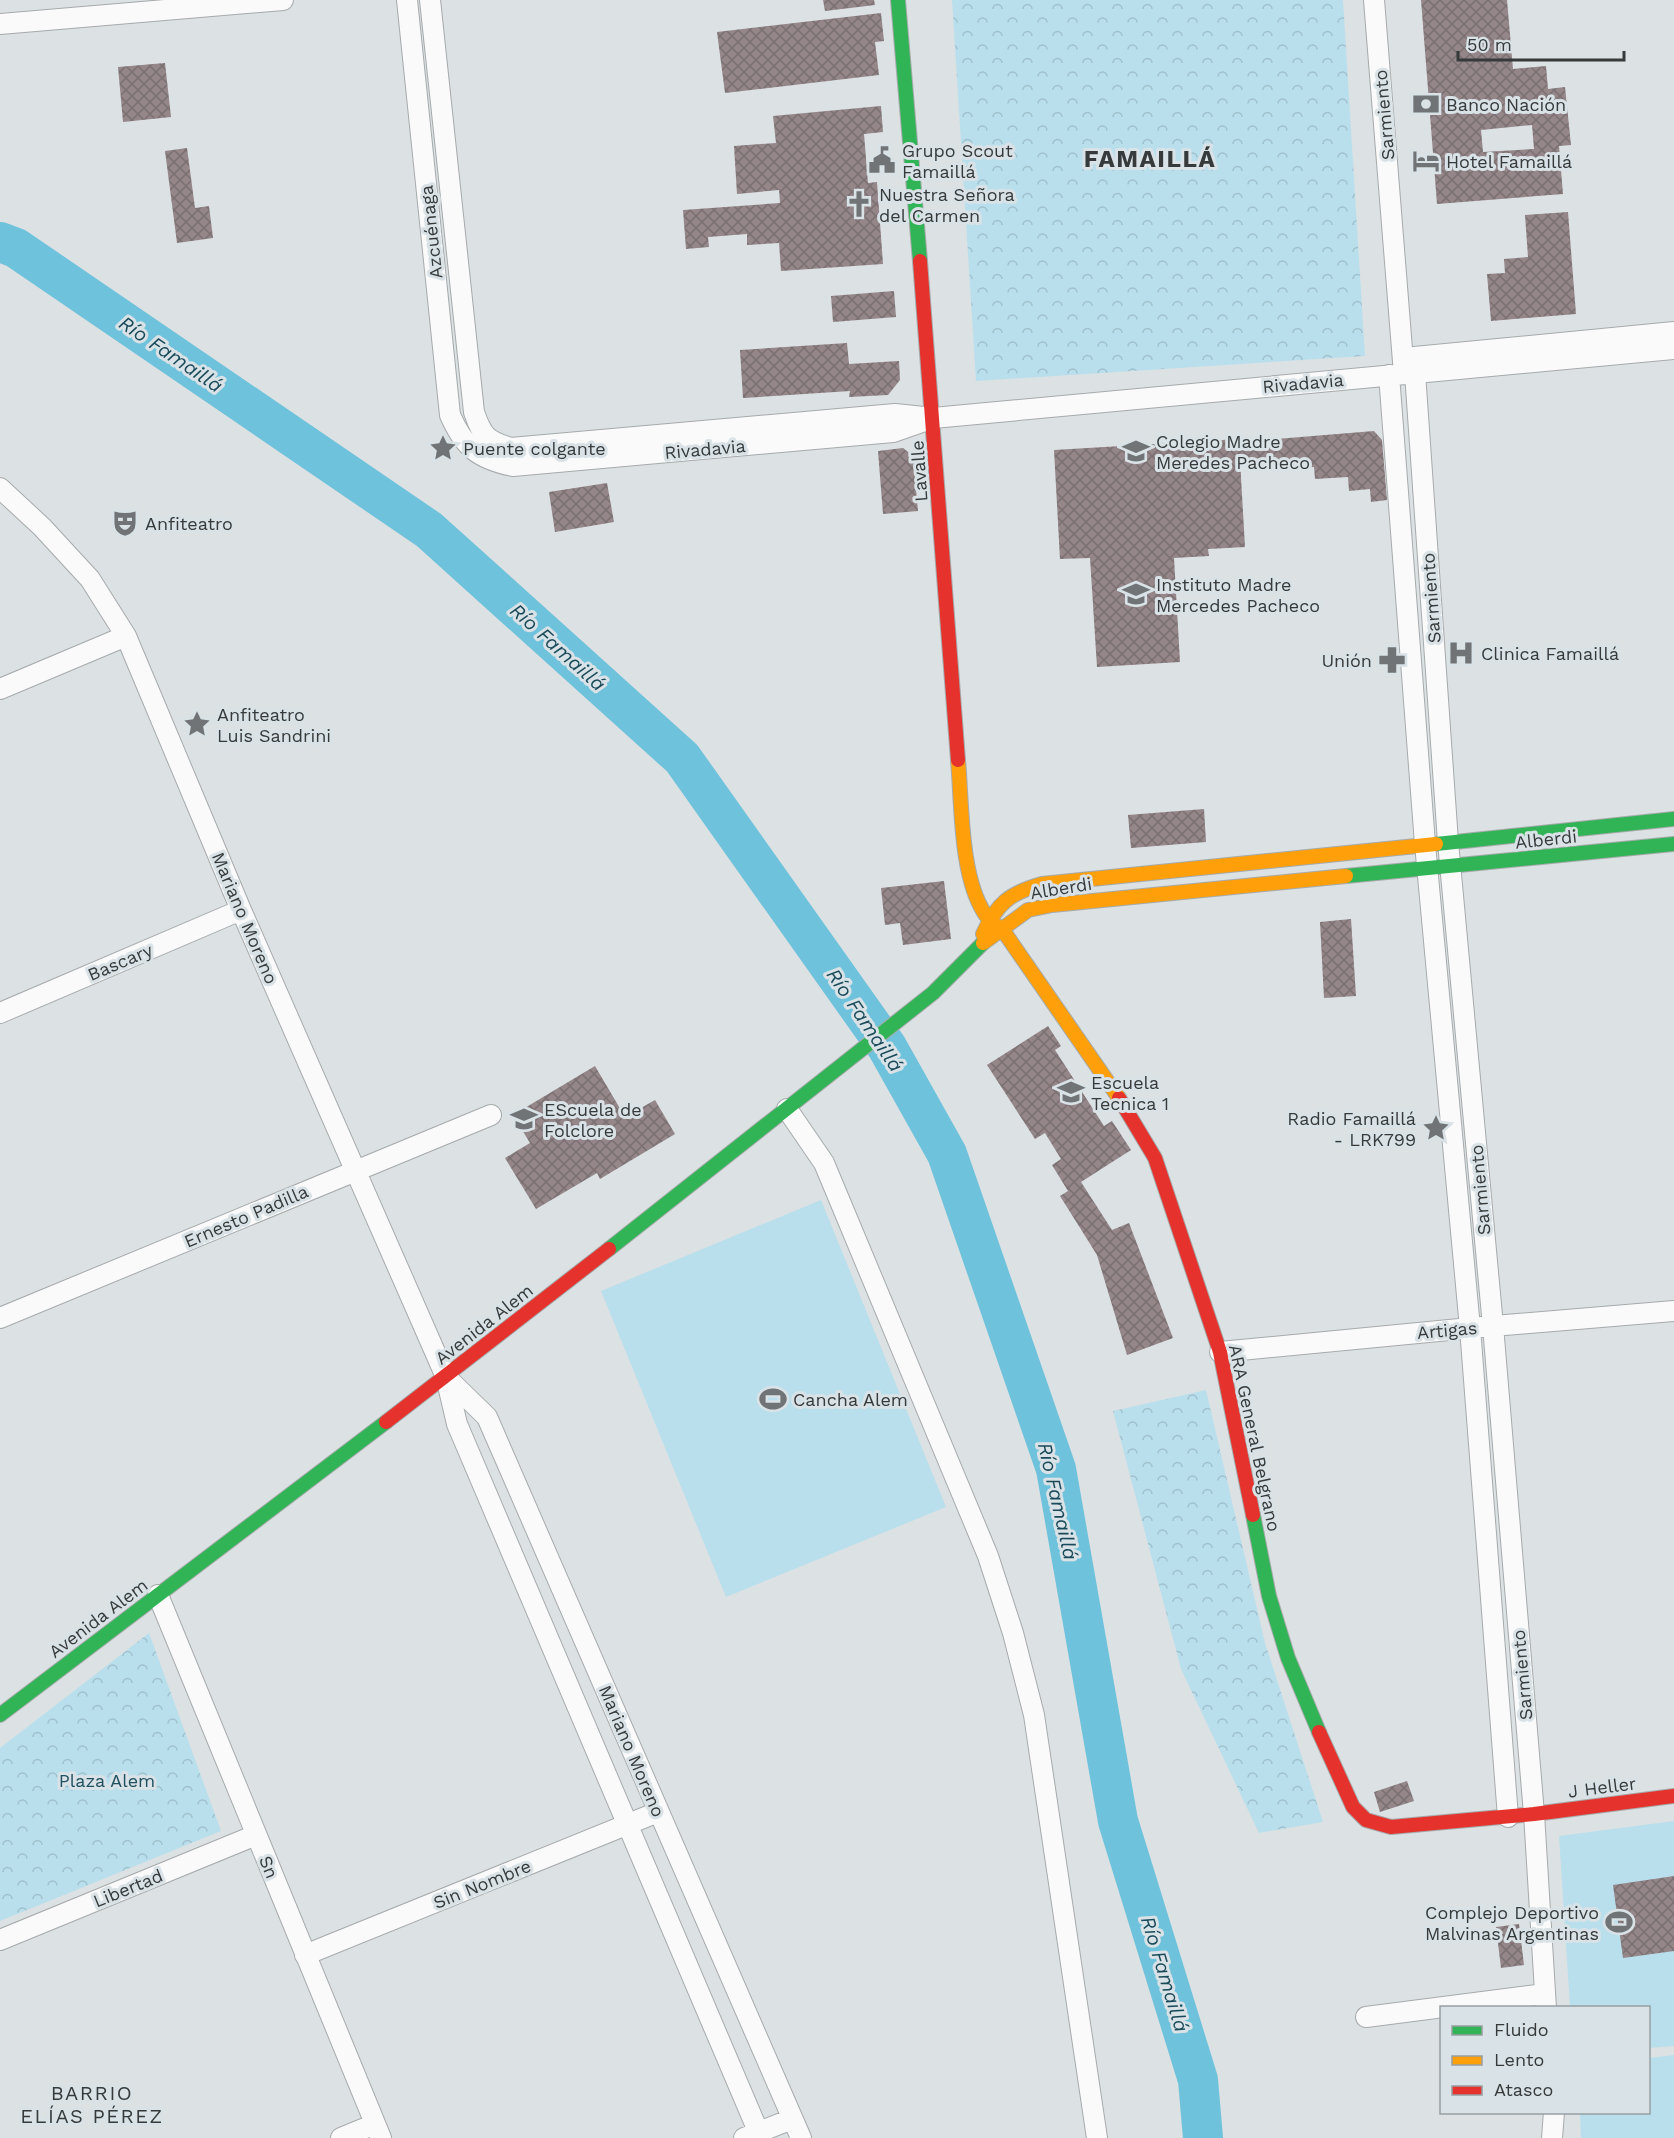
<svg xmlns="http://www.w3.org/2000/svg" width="1674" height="2138" font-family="'Work Sans',sans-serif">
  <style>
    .grass { fill: #b9dfed }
    .forest { fill: url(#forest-crowns) }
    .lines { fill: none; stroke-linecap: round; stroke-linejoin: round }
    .river { stroke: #6fc2db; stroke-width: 40 }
    .building { fill: url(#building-cross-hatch); fill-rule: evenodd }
    .street-casing { stroke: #a6aaab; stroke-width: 22 }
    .fast-casing { stroke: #a6aaab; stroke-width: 16 }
    .slow-casing { stroke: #a6aaab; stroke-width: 16 }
    .jam-casing { stroke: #a6aaab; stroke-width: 16 }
    .street { stroke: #fafafb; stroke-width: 20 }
    .fast { stroke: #30b455; stroke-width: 14 }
    .slow { stroke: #ff9f0a; stroke-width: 14 }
    .jam { stroke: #e5322d; stroke-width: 14 }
    .labels { text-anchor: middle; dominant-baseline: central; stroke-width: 6; stroke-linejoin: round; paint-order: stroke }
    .poi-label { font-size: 18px; fill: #363a3b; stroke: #d9e2e6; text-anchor: start }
    .street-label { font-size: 18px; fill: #363a3b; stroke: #d9e2e6 }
    .park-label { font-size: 18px; fill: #215160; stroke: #d9e2e6 }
    .water-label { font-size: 20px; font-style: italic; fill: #1a4a59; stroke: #d9e2e6 }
    .neighbourhood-label { font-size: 20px; letter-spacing: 1.5px; fill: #363a3b; stroke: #d9e2e6 }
    .district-label { font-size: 24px; font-weight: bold; letter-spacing: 1.5px; fill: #363a3b; stroke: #d9e2e6 }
  </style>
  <defs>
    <pattern id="forest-crowns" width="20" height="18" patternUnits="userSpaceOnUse" patternTransform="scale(1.5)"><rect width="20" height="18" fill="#b9dfed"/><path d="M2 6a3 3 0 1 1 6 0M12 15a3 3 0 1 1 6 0" fill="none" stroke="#a0c0cc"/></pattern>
    <pattern id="building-cross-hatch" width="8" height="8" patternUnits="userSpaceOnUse" patternTransform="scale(1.5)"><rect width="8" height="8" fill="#948689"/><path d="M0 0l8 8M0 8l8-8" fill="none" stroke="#7a6f71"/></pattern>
  </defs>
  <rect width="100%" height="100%" fill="#dce1e3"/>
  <path class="grass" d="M 821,1200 L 946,1507 L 726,1597 L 601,1291 Z
    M 1674,1821 L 1674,2046 L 1649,2048 L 1648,2008 L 1570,2007 L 1559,1836 Z
    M 1674,2055 L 1674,2138 L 1581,2138 L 1580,2113 L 1648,2112 L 1649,2058 Z"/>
  <path class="forest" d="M 952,0 L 1343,0 L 1365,356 L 976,381 Z
    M 1206,1390 L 1265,1643 L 1323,1822 L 1259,1833 L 1181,1669 L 1113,1411 Z
    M 149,1633 L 221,1831 L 0,1921 L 0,1748 Z"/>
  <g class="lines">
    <path class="river" d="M 0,242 L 16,248 L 429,530 L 682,758 L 887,1047 L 947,1154 L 1056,1469 L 1118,1821 L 1198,2080 L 1203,2138"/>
  </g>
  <path class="building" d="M 823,0 L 874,0 L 875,5 L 825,11 Z
    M 1421,0 L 1507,0 L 1513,69 L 1546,66 L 1548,89 L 1565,87 L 1571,145 L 1559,146 L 1563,194 L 1437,204 ZM 1532,125 L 1534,149 L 1483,152 L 1481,130 Z
    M 881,13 L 884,41 L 875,42 L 879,75 L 725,93 L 717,32 Z
    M 165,63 L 171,117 L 123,122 L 118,67 Z
    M 881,106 L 883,132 L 864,134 L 868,183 L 877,182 L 883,264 L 781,271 L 779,243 L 747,245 L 747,234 L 708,237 L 709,247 L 686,249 L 683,210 L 780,203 L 779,190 L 737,194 L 734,146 L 776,143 L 773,116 Z
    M 187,148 L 195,208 L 209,206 L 213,238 L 177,243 L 165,151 Z
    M 1568,212 L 1576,314 L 1491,321 L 1487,274 L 1505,273 L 1504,259 L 1528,257 L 1525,215 Z
    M 894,291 L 896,317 L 833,322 L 831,296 Z
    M 847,343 L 849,364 L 899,361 L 900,380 L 888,395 L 849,397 L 850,391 L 743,398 L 740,350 Z
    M 1374,431 L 1382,440 L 1387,500 L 1371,502 L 1370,489 L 1349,491 L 1348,477 L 1315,479 L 1314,467 L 1276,470 L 1276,457 L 1240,460 L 1245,547 L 1208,549 L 1209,556 L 1174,558 L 1180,662 L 1097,667 L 1090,558 L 1060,559 L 1054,450 L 1239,439 L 1239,442 Z
    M 903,448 L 913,456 L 918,511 L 883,514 L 878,451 Z
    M 607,483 L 614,522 L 555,532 L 549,492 Z
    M 1204,809 L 1206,842 L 1131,848 L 1128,815 Z
    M 944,881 L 951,939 L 903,945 L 900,923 L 885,925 L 881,888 Z
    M 1351,919 L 1356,996 L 1324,998 L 1320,922 Z
    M 1048,1026 L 1061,1046 L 1055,1050 L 1104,1126 L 1112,1121 L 1131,1150 L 1081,1182 L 1112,1230 L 1129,1223 L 1173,1338 L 1127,1355 L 1097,1255 L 1060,1196 L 1068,1191 L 1052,1165 L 1061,1159 L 1045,1133 L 1035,1139 L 987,1065 Z
    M 595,1066 L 625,1117 L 655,1100 L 675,1134 L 600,1179 L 597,1173 L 536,1209 L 505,1158 L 530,1143 L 513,1115 Z
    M 1407,1781 L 1414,1801 L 1380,1812 L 1374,1792 Z
    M 1674,1876 L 1674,1951 L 1623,1958 L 1613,1885 Z
    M 1519,1924 L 1524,1965 L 1501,1968 L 1496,1927 Z"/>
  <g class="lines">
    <defs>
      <path id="street" d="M 407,0 L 450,415 C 464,447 478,459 513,466 L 893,432 L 933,418 L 895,414 L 511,448 C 487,441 482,436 474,412 L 430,0
        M 1374,0 L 1404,374
        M 0,24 L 283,0
        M 1404,358 L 1674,332
        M 1415,373 L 1448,842 L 1493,1326 L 1534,1814 L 1546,2008
        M 1389,375 L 1425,844 L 1470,1328 L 1508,1817
        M 933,418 L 1674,349
        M 0,488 L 42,527 L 90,579 L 126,636 L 241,910 L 446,1377 L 457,1424 L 761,2138
        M 0,689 L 126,636
        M 0,1013 L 241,910
        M 787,1109 L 824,1163 L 988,1556 L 1013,1633 L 1034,1715 L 1097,2138
        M 0,1318 L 491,1115
        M 1220,1352 L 1470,1328 L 1674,1311
        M 446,1377 L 487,1417 L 801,2138
        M 158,1595 L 381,2138
        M 0,1940 L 256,1835
        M 305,1955 L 658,1812
        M 1366,2017 L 1545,1994
        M 341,2138 L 375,2124
        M 744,2138 L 792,2119
        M 1552,2138 L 1554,2112"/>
      <path id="fast" d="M 898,0 L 920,261
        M 1436,844 L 1674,819
        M 1346,876 L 1674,844
        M 609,1249 L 933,993 L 983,943
        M 1253,1515 L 1269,1596 L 1288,1658 L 1319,1732
        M 0,1715 L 386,1422"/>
      <path id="slow" d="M 958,760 C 962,804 960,877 985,914 C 989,921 995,925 1002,929 L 1119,1098
        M 983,934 C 997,903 1010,893 1042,884 L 1436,844
        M 983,943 L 1028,910 L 1052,905 L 1346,876"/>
      <path id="jam" d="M 920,261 L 958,760
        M 1119,1098 L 1155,1158 L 1220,1352 L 1253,1515
        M 386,1422 L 609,1249
        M 1319,1732 L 1353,1807 L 1366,1820 L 1391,1827 L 1534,1814 L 1674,1796"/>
    </defs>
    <use href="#street" class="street-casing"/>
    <use href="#fast" class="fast-casing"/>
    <use href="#slow" class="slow-casing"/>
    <use href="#jam" class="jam-casing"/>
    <use href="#street" class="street"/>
    <use href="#fast" class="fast"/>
    <use href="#slow" class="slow"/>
    <use href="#jam" class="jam"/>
  </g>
  <defs>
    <symbol id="bank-bare" viewBox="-9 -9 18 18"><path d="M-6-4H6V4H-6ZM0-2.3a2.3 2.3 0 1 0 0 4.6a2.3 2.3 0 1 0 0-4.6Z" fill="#707476" stroke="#d9e2e6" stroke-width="2.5" paint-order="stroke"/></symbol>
    <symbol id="civic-bare" viewBox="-9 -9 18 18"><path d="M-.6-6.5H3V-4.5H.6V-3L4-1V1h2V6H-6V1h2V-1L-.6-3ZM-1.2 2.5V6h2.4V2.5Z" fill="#707476" stroke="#d9e2e6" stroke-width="2.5" paint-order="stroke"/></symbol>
    <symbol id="hotel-bare" viewBox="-9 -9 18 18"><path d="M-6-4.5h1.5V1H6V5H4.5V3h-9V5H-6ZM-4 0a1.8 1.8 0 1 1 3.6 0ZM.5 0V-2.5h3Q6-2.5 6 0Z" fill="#707476" stroke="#d9e2e6" stroke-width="2.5" paint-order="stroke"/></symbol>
    <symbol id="church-bare" viewBox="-9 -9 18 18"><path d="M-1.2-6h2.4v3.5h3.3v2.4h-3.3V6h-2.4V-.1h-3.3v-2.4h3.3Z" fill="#707476" stroke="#d9e2e6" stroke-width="2.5" paint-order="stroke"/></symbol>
    <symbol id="sight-bare" viewBox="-9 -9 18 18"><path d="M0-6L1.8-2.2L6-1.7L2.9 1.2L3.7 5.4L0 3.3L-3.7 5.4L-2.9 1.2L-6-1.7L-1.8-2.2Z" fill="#707476" stroke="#d9e2e6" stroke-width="2.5" paint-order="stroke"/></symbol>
    <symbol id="school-bare" viewBox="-9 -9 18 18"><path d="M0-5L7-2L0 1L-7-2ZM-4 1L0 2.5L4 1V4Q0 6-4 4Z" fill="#707476" stroke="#d9e2e6" stroke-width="2.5" paint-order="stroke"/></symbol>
    <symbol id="theatre-bare" viewBox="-9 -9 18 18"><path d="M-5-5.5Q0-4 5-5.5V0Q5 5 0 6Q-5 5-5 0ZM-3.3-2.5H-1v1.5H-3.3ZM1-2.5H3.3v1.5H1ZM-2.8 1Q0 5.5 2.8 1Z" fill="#707476" stroke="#d9e2e6" stroke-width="2.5" paint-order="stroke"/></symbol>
    <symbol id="hospital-bare" viewBox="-9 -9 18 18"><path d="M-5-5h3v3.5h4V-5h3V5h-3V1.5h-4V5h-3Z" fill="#707476" stroke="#d9e2e6" stroke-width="2.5" paint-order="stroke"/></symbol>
    <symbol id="pharmacy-bare" viewBox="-9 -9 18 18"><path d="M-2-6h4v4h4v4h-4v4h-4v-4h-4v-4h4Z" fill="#707476" stroke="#d9e2e6" stroke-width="2.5" paint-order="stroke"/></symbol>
    <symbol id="stadium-bare" viewBox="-9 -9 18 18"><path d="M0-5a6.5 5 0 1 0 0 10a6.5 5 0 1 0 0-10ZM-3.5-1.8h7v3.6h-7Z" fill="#707476" stroke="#d9e2e6" stroke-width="2.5" paint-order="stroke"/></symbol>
  </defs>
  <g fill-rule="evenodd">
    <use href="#bank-bare" x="1407" y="85" width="38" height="38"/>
    <use href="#civic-bare" x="863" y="141" width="38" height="38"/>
    <use href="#hotel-bare" x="1407" y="142" width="38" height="38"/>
    <use href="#church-bare" x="840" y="185" width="38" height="38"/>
    <use href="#sight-bare" x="424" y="429" width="38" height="38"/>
    <use href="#school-bare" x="1117" y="432" width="38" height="38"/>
    <use href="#theatre-bare" x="106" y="504" width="38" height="38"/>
    <use href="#school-bare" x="1117" y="575" width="38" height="38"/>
    <use href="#hospital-bare" x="1442" y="634" width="38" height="38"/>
    <use href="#pharmacy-bare" x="1373" y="641" width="38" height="38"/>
    <use href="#sight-bare" x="178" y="705" width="38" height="38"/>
    <use href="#school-bare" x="1052" y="1073" width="38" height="38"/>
    <use href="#school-bare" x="505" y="1100" width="38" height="38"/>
    <use href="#sight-bare" x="1417" y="1109" width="38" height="38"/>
    <use href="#stadium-bare" x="754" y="1380" width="38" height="38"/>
    <use href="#stadium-bare" x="1600" y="1903" width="38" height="38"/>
  </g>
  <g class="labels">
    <g class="poi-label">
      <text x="1446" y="104">Banco Nación</text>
      <text x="902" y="150">Grupo Scout<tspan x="902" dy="21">Famaillá</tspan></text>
      <text x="1446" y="161">Hotel Famaillá</text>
      <text x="879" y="194">Nuestra Señora<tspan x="879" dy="21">del Carmen</tspan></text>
      <text x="1156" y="441">Colegio Madre<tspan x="1156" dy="21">Meredes Pacheco</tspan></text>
      <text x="463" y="448">Puente colgante</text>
      <text x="145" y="523">Anfiteatro</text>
      <text x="1156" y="584">Instituto Madre<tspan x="1156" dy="21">Mercedes Pacheco</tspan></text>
      <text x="1481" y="653">Clinica Famaillá</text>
      <text x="1372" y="660" text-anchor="end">Unión</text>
      <text x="217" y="714">Anfiteatro<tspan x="217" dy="21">Luis Sandrini</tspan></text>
      <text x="1091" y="1082">Escuela<tspan x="1091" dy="21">Tecnica 1</tspan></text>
      <text x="544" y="1109">EScuela de<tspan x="544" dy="21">Folclore</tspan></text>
      <text x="1416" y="1118" text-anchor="end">Radio Famaillá<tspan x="1416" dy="21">- LRK799</tspan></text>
      <text x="793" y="1399">Cancha Alem</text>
      <text x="1599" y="1912" text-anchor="end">Complejo Deportivo<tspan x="1599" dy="21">Malvinas Argentinas</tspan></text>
    </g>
    <g class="street-label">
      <text transform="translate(1384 115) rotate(-95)">Sarmiento</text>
      <text transform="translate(431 232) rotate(-96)">Azcuénaga</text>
      <text transform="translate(1303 383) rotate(-5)">Rivadavia</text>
      <text transform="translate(705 449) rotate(-5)">Rivadavia</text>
      <text transform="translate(919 471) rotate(-94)">Lavalle</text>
      <text transform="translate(1431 598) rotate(-94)">Sarmiento</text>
      <text transform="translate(1546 839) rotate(-6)">Alberdi</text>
      <text transform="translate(1061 888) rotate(-9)">Alberdi</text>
      <text transform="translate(245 918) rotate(67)">Mariano Moreno</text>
      <text transform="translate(120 962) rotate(-23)">Bascary</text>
      <text transform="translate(1480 1190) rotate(-95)">Sarmiento</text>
      <text transform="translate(246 1216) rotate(-23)">Ernesto Padilla</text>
      <text transform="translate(484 1324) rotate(-38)">Avenida Alem</text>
      <text transform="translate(1447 1330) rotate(-5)">Artigas</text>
      <text transform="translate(1255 1438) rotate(78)">ARA General Belgrano</text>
      <text transform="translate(98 1618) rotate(-37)">Avenida Alem</text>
      <text transform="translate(1522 1675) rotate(-95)">Sarmiento</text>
      <text transform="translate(632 1751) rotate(67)">Mariano Moreno</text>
      <text transform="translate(1602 1787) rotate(-7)">J Heller</text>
      <text transform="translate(269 1867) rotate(68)">Sn</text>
      <text transform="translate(482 1884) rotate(-22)">Sin Nombre</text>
      <text transform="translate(128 1888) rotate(-22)">Libertad</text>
    </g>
    <g class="park-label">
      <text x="107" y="1780">Plaza Alem</text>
    </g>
    <g class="water-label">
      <text transform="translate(171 354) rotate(34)">Río Famaillá</text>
      <text transform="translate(558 647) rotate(42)">Río Famaillá</text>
      <text transform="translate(865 1020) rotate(56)">Río Famaillá</text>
      <text transform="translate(1058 1501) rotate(77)">Río Famaillá</text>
      <text transform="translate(1165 1974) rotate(73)">Río Famaillá</text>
    </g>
    <g class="neighbourhood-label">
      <text x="92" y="2093">BARRIO<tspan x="92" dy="23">ELÍAS PÉREZ</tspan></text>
    </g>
    <g class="district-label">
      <text x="1150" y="159">FAMAILLÁ</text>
    </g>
  </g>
  <rect x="1440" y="2006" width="210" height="108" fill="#d9e2e6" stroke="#989fa2" stroke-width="1.5"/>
  <rect x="1452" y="2026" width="30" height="9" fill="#30b455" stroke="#989fa2" stroke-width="1.5"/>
  <text x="1494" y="2036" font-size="18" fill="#363a3b">Fluido</text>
  <rect x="1452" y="2056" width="30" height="9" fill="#ff9f0a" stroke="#989fa2" stroke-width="1.5"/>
  <text x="1494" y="2066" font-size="18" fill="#363a3b">Lento</text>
  <rect x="1452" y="2086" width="30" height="9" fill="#e5322d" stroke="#989fa2" stroke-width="1.5"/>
  <text x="1494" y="2096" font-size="18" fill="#363a3b">Atasco</text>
  <path d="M1458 51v9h166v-9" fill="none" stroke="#363a3b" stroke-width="3"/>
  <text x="1467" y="51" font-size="18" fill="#363a3b" stroke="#d9e2e6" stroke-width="4.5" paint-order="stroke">50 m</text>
</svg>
